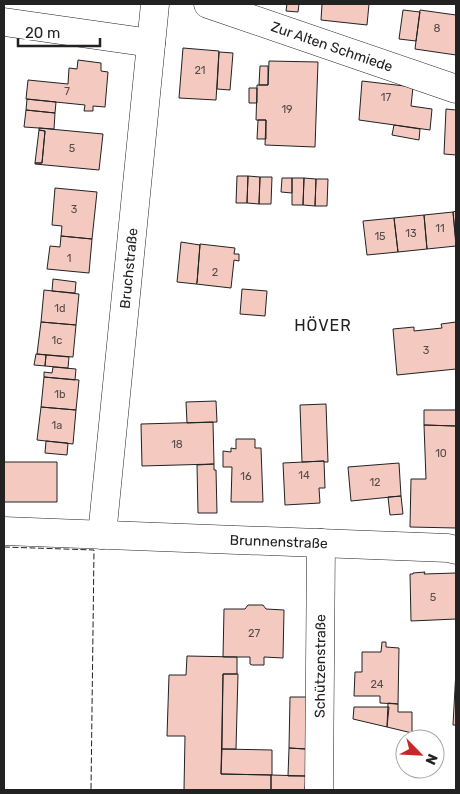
<svg xmlns="http://www.w3.org/2000/svg" width="460" height="794" font-family="Rubik,sans-serif">
  <style>
    .building { fill: #f3c9c0; stroke: #222 }
    .lines { fill: none; stroke-linecap: round; stroke-linejoin: round }
    .minor-casing { stroke: #222; stroke-width: 29 }
    .minor { stroke: #fff; stroke-width: 28 }
    .fence { stroke: #222; stroke-width: 1; stroke-dasharray: 6 2.5; stroke-linecap: butt }
    .labels { text-anchor: middle; dominant-baseline: central; stroke-width: 4; stroke-linejoin: round; paint-order: stroke }
    .number-label { font-size: 11px; fill: #564c4a }
    .street-label { font-size: 14px; fill: #222; stroke: #fff }
    .quarter-label { font-size: 16px; letter-spacing: 1px; fill: #222; stroke: #fff }
  </style>
  <rect width="100%" height="100%" fill="#fff"/>
  <path class="building" d="M 287,4 L 299,4 L 298,12 L 286,11 Z
    M 322,4 L 369,4 L 367,25 L 321,20 Z
    M 403,10 L 420,12 L 416,41 L 399,39 Z
    M 420,10 L 456,15 L 456,55 L 415,49 Z
    M 183,48 L 219,51 L 216,100 L 179,98 Z
    M 219,52 L 233,53 L 230,90 L 217,89 Z
    M 78,60 L 101,63 L 101,71 L 108,72 L 105,107 L 93,106 L 93,111 L 84,111 L 85,105 L 26,99 L 28,80 L 68,84 L 69,68 L 77,69 Z
    M 269,61 L 318,62 L 315,147 L 265,145 L 266,120 L 256,120 L 257,88 L 257,85 L 268,85 Z
    M 260,66 L 268,66 L 268,85 L 259,85 Z
    M 362,81 L 413,87 L 411,106 L 432,109 L 430,130 L 359,120 Z
    M 249,88 L 257,88 L 257,103 L 249,103 Z
    M 27,99 L 56,102 L 55,113 L 26,110 Z
    M 446,109 L 456,110 L 456,155 L 444,154 Z
    M 26,110 L 55,113 L 54,129 L 24,127 Z
    M 258,120 L 266,120 L 266,139 L 257,139 Z
    M 394,125 L 420,129 L 419,140 L 392,135 Z
    M 39,128 L 103,134 L 99,170 L 35,164 L 35,163 L 42,163 L 45,131 L 39,130 Z
    M 39,130 L 45,131 L 42,163 L 35,163 Z
    M 237,176 L 248,176 L 247,203 L 236,203 Z
    M 248,176 L 260,177 L 259,204 L 247,203 Z
    M 260,177 L 272,177 L 271,204 L 259,204 Z
    M 282,178 L 292,178 L 292,193 L 281,192 Z
    M 292,178 L 304,178 L 303,205 L 292,205 Z
    M 304,178 L 316,179 L 315,206 L 303,205 Z
    M 316,179 L 328,179 L 327,206 L 315,206 Z
    M 55,188 L 97,192 L 92,239 L 61,236 L 62,226 L 52,225 Z
    M 456,211 L 456,242 L 453,212 Z
    M 453,212 L 456,246 L 427,249 L 424,215 Z
    M 424,215 L 427,249 L 398,252 L 394,218 Z
    M 394,218 L 398,252 L 367,255 L 363,221 Z
    M 61,236 L 92,239 L 89,273 L 47,269 L 50,246 L 60,247 Z
    M 181,242 L 200,245 L 197,283 L 196,284 L 177,282 Z
    M 200,244 L 235,248 L 234,254 L 239,254 L 239,261 L 234,260 L 231,288 L 196,284 L 197,283 Z
    M 53,279 L 76,282 L 75,293 L 52,291 Z
    M 242,289 L 267,291 L 265,316 L 240,314 Z
    M 44,290 L 79,294 L 76,325 L 41,322 Z
    M 41,322 L 76,325 L 73,357 L 37,354 Z
    M 456,322 L 456,369 L 397,375 L 393,329 L 414,327 L 414,331 L 442,328 L 441,324 Z
    M 36,354 L 46,355 L 45,366 L 34,365 Z
    M 46,355 L 69,357 L 68,368 L 45,366 Z
    M 53,367 L 76,369 L 75,380 L 44,377 L 44,372 L 52,373 Z
    M 44,377 L 79,380 L 76,410 L 41,407 Z
    M 216,401 L 217,422 L 187,423 L 186,402 Z
    M 326,404 L 328,462 L 324,462 L 324,461 L 302,462 L 300,405 Z
    M 41,407 L 76,410 L 73,444 L 37,440 Z
    M 424,410 L 456,410 L 456,426 L 424,425 Z
    M 213,422 L 214,464 L 142,466 L 141,424 Z
    M 424,425 L 456,426 L 456,528 L 410,527 L 411,479 L 426,479 Z
    M 236,439 L 255,439 L 255,448 L 261,448 L 263,502 L 231,502 L 232,467 L 223,467 L 223,451 L 231,452 L 231,448 L 236,449 Z
    M 46,441 L 68,443 L 67,455 L 45,453 Z
    M 324,461 L 325,488 L 319,488 L 320,503 L 285,505 L 283,463 Z
    M 4,462 L 57,462 L 57,502 L 4,502 Z
    M 399,463 L 401,496 L 351,501 L 348,467 Z
    M 214,464 L 214,470 L 216,470 L 217,513 L 198,513 L 197,465 Z
    M 401,496 L 403,514 L 390,515 L 388,497 Z
    M 425,572 L 424,574 L 456,573 L 456,619 L 411,621 L 410,574 L 413,574 L 413,573 Z
    M 248,605 L 263,605 L 266,609 L 284,610 L 283,658 L 264,657 L 264,665 L 252,665 L 250,664 L 250,657 L 223,657 L 224,609 L 245,609 Z
    M 382,642 L 386,642 L 386,647 L 399,648 L 398,704 L 380,703 L 380,696 L 354,696 L 355,672 L 362,672 L 362,652 L 381,652 Z
    M 187,656 L 237,657 L 237,674 L 223,674 L 221,774 L 271,775 L 271,790 L 184,790 L 185,736 L 167,736 L 169,675 L 186,675 Z
    M 456,670 L 456,725 L 453,725 Z
    M 223,674 L 238,674 L 236,749 L 222,749 Z
    M 290,697 L 307,697 L 306,749 L 289,748 Z
    M 388,703 L 398,704 L 398,712 L 412,712 L 412,733 L 387,727 Z
    M 354,707 L 389,707 L 387,727 L 353,719 Z
    M 289,748 L 306,749 L 306,776 L 288,776 Z
    M 222,749 L 272,750 L 272,775 L 221,774 Z
    M 271,775 L 306,776 L 305,790 L 271,790 Z"/>
  <g class="lines">
    <defs>
      <g id="minor">
        <path id="s1" d="M 208,4 L 456,89"/>
        <path d="M 4,22 L 151,43"/>
        <path id="s2" d="M 4,531 L 448,548 L 456,550"/>
        <path id="s3" d="M 102,535 L 155,4"/>
        <path id="s4" d="M 319,790 L 321,543"/>
      </g>
    </defs>
    <use href="#minor" class="minor-casing"/>
    <use href="#minor" class="minor"/>
    <path class="fence" d="M 4,547 L 94,550 L 91,790"/>
  </g>
  <g class="labels">
    <g class="number-label">
      <text x="437" y="28">8</text>
      <text x="200" y="70">21</text>
      <text x="67" y="91">7</text>
      <text x="386" y="97">17</text>
      <text x="287" y="109">19</text>
      <text x="72" y="148">5</text>
      <text x="74" y="209">3</text>
      <text x="440" y="228">11</text>
      <text x="411" y="233">13</text>
      <text x="380" y="236">15</text>
      <text x="69" y="258">1</text>
      <text x="215" y="272">2</text>
      <text x="60" y="308">1d</text>
      <text x="57" y="340">1c</text>
      <text x="426" y="350">3</text>
      <text x="60" y="394">1b</text>
      <text x="57" y="425">1a</text>
      <text x="177" y="444">18</text>
      <text x="441" y="453">10</text>
      <text x="304" y="475">14</text>
      <text x="246" y="476">16</text>
      <text x="375" y="482">12</text>
      <text x="433" y="597">5</text>
      <text x="254" y="633">27</text>
      <text x="377" y="684">24</text>
    </g>
    <g class="street-label">
      <text stroke="none"><textPath href="#s1" startOffset="131">Zur Alten Schmiede</textPath></text>
      <text stroke="none"><textPath href="#s3" startOffset="268">Bruchstraße</textPath></text>
      <text stroke="none"><textPath href="#s2" startOffset="275">Brunnenstraße</textPath></text>
      <text stroke="none"><textPath href="#s4" startOffset="124">Schützenstraße</textPath></text>
    </g>
    <g class="quarter-label">
      <text x="323" y="325">HÖVER</text>
    </g>
  </g>
  <rect width="460" height="794" fill="none" stroke="#222222" stroke-width="10"/>
  <g transform="translate(420 754) rotate(114)"><circle r="24" fill="#ffffff" stroke="#a7a7a7"/>
  <path d="M0-4L9 19L0 12L-9 19Z" fill="#c62828"/>
  <text y="-8" font-size="14" font-weight="bold" text-anchor="middle" fill="#222222">N</text>
  </g>
  <path d="M18 38v8h82v-8" fill="none" stroke="#222222" stroke-width="2.5"/>
  <text x="25" y="38" font-size="15" fill="#222222" stroke="#ffffff" stroke-width="4" paint-order="stroke">20 m</text>
</svg>
